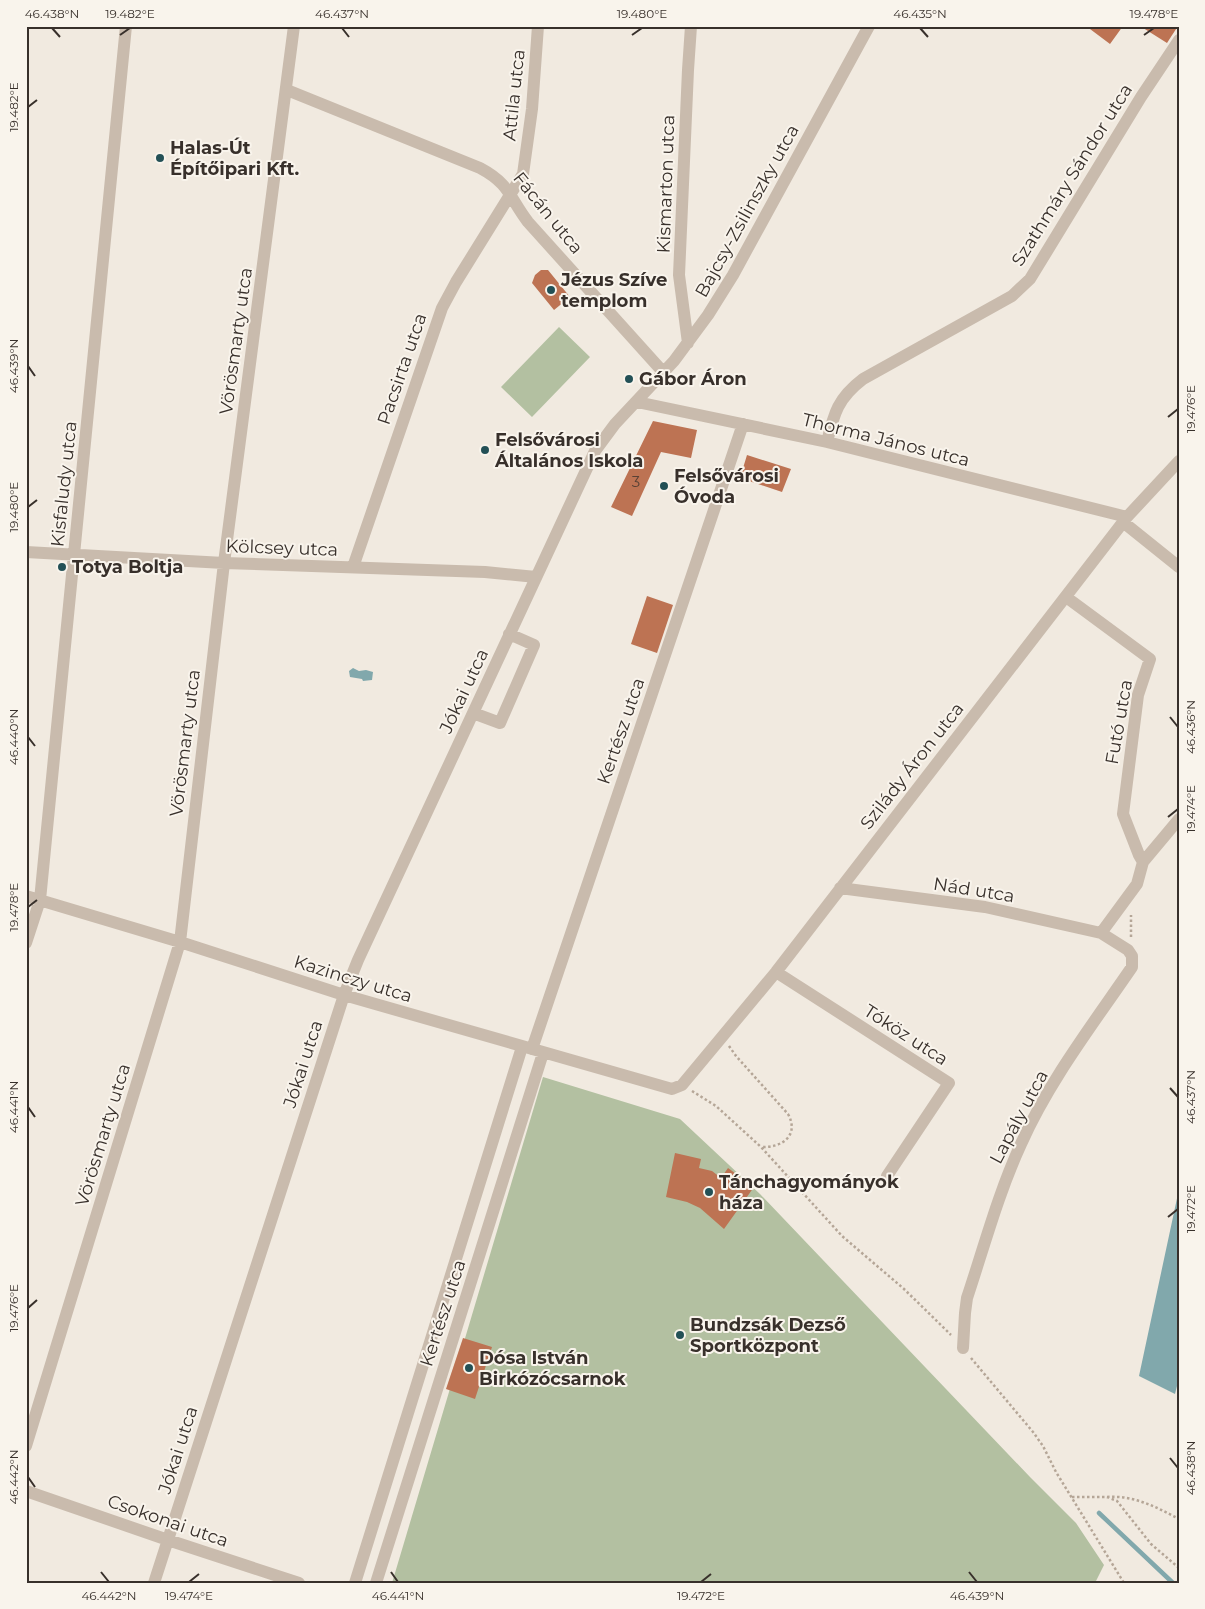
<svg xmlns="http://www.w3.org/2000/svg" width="1205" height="1609" font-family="Montserrat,sans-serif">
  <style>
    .green { fill: #b3c0a1 }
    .water { fill: #81a8ac }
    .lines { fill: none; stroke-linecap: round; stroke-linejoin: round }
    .stream { stroke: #81a8ac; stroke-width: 4.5 }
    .building { fill: #bd7353 }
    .path { stroke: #b5a697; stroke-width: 2.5; stroke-dasharray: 2.5 2.5; stroke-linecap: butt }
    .minor { stroke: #c9bbad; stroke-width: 12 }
    .ticks { fill: none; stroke: #38302b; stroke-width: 2 }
    .poi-dot { fill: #235056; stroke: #f9f4ec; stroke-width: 2 }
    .labels { text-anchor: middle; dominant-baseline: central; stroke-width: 4; stroke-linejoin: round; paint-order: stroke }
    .number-label { font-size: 15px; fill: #594135 }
    .street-label { font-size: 18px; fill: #38302b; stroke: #f9f4ec }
    .poi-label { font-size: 18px; font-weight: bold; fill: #38302b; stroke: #f9f4ec; text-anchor: start }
    .neatline { fill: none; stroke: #38302b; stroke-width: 2 }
    .ticks-label { font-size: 12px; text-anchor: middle; fill: #38302b }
  </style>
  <rect width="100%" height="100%" fill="#f1eae0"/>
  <path class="green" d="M 559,327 L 590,357 L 532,417 L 501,387 Z
    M 543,1077 L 680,1119 L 760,1194 L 1030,1477 L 1076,1523 L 1104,1565 L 1095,1583 L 392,1583 Z"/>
  <path class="water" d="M 353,668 L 359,671 L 366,670 L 373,672 L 372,680 L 363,681 L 362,679 L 350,677 L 349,671 Z
    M 1179,1189 L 1179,1378 L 1175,1394 L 1139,1376 Z"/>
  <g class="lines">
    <path class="stream" d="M 1099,1513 L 1173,1583"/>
  </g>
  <path class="building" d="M 1086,26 L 1123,26 L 1110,44 Z
    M 1140,26 L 1178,26 L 1167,43 Z
    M 541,270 L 548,270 L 570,297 L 554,310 L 532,283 L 535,275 Z
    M 653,421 L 697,430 L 691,458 L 661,452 L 632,516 L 611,507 Z
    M 747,455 L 791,469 L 782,492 L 740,478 Z
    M 647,596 L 673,605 L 657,653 L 631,644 Z
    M 675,1153 L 701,1159 L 699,1168 L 712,1171 L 721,1178 L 728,1168 L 754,1187 L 724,1229 L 700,1208 L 687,1202 L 666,1197 Z
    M 463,1338 L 492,1347 L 475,1399 L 446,1389 Z"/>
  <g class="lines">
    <path class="path" d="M 1131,937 L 1131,915
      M 729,1046 L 736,1056 L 788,1114 C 800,1136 781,1148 761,1147
      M 692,1091 L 716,1106 L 761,1147 L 842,1236 L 904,1289 L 951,1335
      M 971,1358 L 1033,1432 L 1043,1446 L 1056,1472 L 1124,1583
      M 1072,1497 L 1107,1497 L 1117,1501 L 1151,1544 L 1179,1568
      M 1107,1497 C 1134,1495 1156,1507 1179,1519"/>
    <path class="minor" d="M 287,90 L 480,168 C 510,184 509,197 528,222 L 664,373
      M 688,343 L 679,275 L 688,70 L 691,26
      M 637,402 L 827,442 L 1127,517
      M 827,442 C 834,413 838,398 863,379 L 1012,296 L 1030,279 L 1141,97 L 1179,40
      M 1123,522 L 1179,567
      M 26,552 L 224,563 L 485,572 L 536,577
      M 353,567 L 442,308 L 456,282 L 523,174 L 532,109 L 538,26
      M 1066,597 L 1150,659 L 1138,695 L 1123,814 L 1139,855 L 1143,862
      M 473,713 L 500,723 L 534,645 L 509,634
      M 840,888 L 985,907 L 1101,933 L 1128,950 L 1132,956 L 1132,967 C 1093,1024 1049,1081 1021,1144 C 998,1194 984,1247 967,1298 L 965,1313 L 963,1348
      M 26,896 L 180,942 L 344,995 L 672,1089 L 682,1085 L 776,972 L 1127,517 L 1179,461
      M 1101,933 L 1137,884 L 1143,862 L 1179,819
      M 26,943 L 40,900 L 126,26
      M 776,972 L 949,1083 L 887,1176
      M 532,1049 L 743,424
      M 26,1446 L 180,942 L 224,563 L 294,26
      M 26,1491 L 168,1540 L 299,1583
      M 154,1583 L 344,995 L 358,960 L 595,451 L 615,424 L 674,361 L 708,315 L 733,275 L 869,26
      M 355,1583 L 522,1047
      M 376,1583 L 543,1053"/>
  </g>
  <path class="ticks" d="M 52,28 L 60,37M 342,28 L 349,37M 920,28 L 928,37M 120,35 L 130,28M 632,35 L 642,28M 1144,35 L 1154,28M 28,107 L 37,100M 28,366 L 35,376M 1168,417 L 1178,409M 28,507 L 37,500M 1170,717 L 1178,727M 28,737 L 35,746M 1168,817 L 1178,809M 28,907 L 37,900M 1170,1088 L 1178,1097M 28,1107 L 35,1117M 1168,1217 L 1178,1209M 28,1308 L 37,1300M 1170,1458 L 1178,1468M 28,1477 L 35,1487M 101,1572 L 109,1582M 391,1572 L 398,1582M 969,1572 L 977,1582M 189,1582 L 199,1574M 701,1582 L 711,1574"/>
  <g class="poi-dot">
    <circle cx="160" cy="158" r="5"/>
    <circle cx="551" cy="290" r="5"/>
    <circle cx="629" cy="379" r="5"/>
    <circle cx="485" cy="450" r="5"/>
    <circle cx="664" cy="486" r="5"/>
    <circle cx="62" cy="567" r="5"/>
    <circle cx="709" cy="1192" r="5"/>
    <circle cx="680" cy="1335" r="5"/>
    <circle cx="469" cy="1368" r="5"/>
  </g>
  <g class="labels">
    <g class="number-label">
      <text x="636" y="481">3</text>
    </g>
    <g class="street-label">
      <text transform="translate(514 95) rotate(-84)">Attila utca</text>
      <text transform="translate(1072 175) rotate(-58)">Szathmáry Sándor utca</text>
      <text transform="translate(666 184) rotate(-88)">Kismarton utca</text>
      <text transform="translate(747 211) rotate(-61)">Bajcsy-Zsilinszky utca</text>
      <text transform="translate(548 213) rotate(51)">Fácán utca</text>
      <text transform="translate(236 341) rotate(-82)">Vörösmarty utca</text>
      <text transform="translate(402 369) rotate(-71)">Pacsirta utca</text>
      <text transform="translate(886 440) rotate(14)">Thorma János utca</text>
      <text transform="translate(64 484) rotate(-84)">Kisfaludy utca</text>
      <text transform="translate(282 548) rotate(2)">Kölcsey utca</text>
      <text transform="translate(464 691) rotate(-65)">Jókai utca</text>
      <text transform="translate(1119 722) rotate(-80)">Futó utca</text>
      <text transform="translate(621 731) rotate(-71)">Kertész utca</text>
      <text transform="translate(185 743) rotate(-83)">Vörösmarty utca</text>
      <text transform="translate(912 766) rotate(-52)">Szilády Áron utca</text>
      <text transform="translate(974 890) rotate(9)">Nád utca</text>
      <text transform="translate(353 979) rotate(17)">Kazinczy utca</text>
      <text transform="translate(906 1035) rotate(33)">Tóköz utca</text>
      <text transform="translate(303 1064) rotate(-72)">Jókai utca</text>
      <text transform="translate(1019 1117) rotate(-62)">Lapály utca</text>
      <text transform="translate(103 1135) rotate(-73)">Vörösmarty utca</text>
      <text transform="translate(443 1313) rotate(-72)">Kertész utca</text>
      <text transform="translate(178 1450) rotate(-72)">Jókai utca</text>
      <text transform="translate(168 1521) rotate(19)">Csokonai utca</text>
    </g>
    <g class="poi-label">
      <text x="170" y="148">Halas-Út<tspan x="170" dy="21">Építőipari Kft.</tspan></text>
      <text x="561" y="280">Jézus Szíve<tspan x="561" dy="21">templom</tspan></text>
      <text x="639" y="379">Gábor Áron</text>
      <text x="495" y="440">Felsővárosi<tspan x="495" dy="21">Általános Iskola</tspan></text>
      <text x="674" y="476">Felsővárosi<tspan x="674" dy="21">Óvoda</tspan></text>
      <text x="72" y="567">Totya Boltja</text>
      <text x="719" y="1182">Tánchagyományok<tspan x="719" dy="21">háza</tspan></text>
      <text x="690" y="1325">Bundzsák Dezső<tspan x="690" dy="21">Sportközpont</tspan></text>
      <text x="479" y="1358">Dósa István<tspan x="479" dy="21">Birkózócsarnok</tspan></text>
    </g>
  </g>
  <rect width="1205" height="1609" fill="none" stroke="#f9f4ec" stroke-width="55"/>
  <rect x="28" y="28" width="1150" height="1554" class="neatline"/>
  <g class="ticks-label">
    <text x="52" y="18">46.438°N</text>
    <text x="130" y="18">19.482°E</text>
    <text x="342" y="18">46.437°N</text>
    <text x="642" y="18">19.480°E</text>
    <text x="920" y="18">46.435°N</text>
    <text x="1154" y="18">19.478°E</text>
    <text transform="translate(14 107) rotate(-90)" y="4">19.482°E</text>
    <text transform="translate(14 366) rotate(-90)" y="4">46.439°N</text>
    <text transform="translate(1191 409) rotate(-90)" y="4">19.476°E</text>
    <text transform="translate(14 507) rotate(-90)" y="4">19.480°E</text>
    <text transform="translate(1191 727) rotate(-90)" y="4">46.436°N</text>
    <text transform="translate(14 737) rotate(-90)" y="4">46.440°N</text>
    <text transform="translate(1191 809) rotate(-90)" y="4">19.474°E</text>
    <text transform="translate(14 907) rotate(-90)" y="4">19.478°E</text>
    <text transform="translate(1191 1097) rotate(-90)" y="4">46.437°N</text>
    <text transform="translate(14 1107) rotate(-90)" y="4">46.441°N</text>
    <text transform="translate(1191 1209) rotate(-90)" y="4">19.472°E</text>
    <text transform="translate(14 1308) rotate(-90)" y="4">19.476°E</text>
    <text transform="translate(1191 1468) rotate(-90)" y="4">46.438°N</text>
    <text transform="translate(14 1477) rotate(-90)" y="4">46.442°N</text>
    <text x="109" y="1600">46.442°N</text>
    <text x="189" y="1600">19.474°E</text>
    <text x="398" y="1600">46.441°N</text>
    <text x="701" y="1600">19.472°E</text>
    <text x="977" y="1600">46.439°N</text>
  </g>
</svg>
